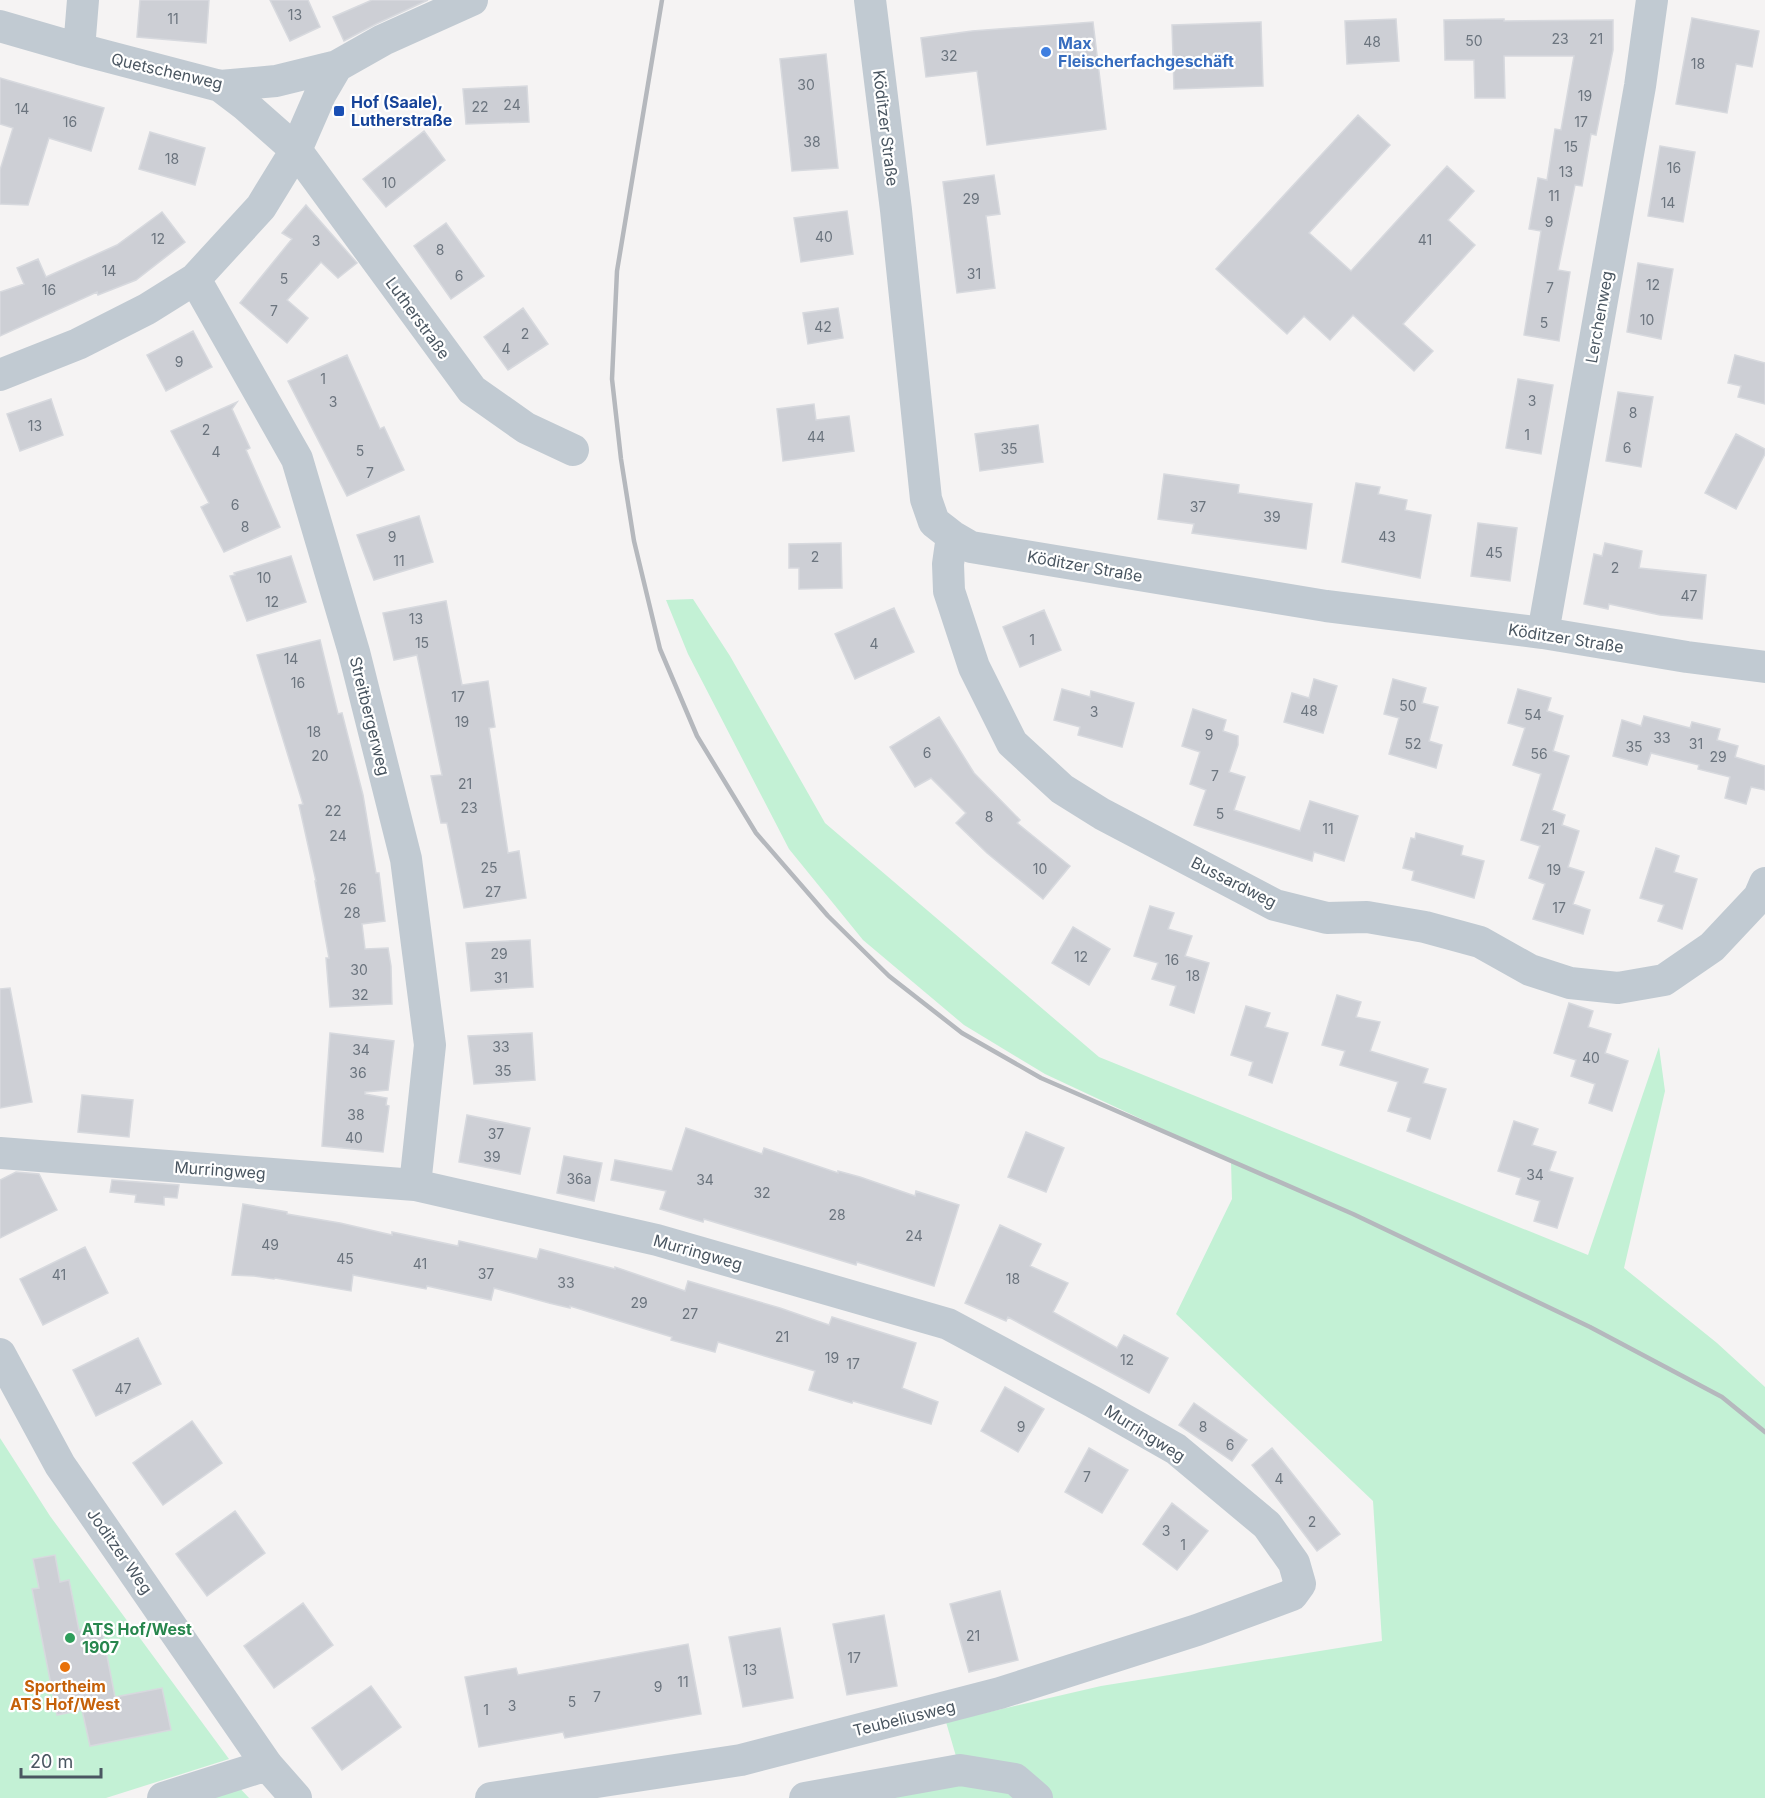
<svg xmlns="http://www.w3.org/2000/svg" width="1765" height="1798" font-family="Inter,sans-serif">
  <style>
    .green { fill: #c3f1d5 }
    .building { fill: #cdcfd5; stroke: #d7d9de; stroke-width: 1.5 }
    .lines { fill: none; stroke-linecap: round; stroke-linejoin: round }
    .minor { stroke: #c1cad2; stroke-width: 32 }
    .rail { stroke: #b5b8bd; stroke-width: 4.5 }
    .shop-dot { fill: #3f7fe0; stroke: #fff; stroke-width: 2 }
    .transit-dot { fill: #1a4fb4; stroke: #fff; stroke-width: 2 }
    .leisure-dot { fill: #2e9e5b; stroke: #fff; stroke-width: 2 }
    .food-dot { fill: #e8710a; stroke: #fff; stroke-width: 2 }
    .labels { text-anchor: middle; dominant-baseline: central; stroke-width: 4.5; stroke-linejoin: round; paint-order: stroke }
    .number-label { font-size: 14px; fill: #6b747e }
    .shop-label { font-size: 16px; font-weight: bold; fill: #366cbe; stroke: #fff; text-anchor: start }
    .street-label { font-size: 16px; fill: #4a5661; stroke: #fff }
    .transit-label { font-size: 16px; font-weight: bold; fill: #164399; stroke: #fff; text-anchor: start }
    .leisure-label { font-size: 16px; font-weight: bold; fill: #27864d; stroke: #fff; text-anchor: start }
    .food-label { font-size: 16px; font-weight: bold; fill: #c56008; stroke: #fff }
  </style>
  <rect width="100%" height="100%" fill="#f5f3f3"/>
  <path class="green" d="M 693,599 L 730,656 L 825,823 L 1099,1057 L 1588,1255 L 1659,1047 L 1665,1091 L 1624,1268 L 1717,1343 L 1765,1387 L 1765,1798 L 805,1798 L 960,1770 L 946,1722 L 1101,1686 L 1382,1641 L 1373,1501 L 1176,1314 L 1232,1199 L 1231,1161 L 1045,1074 L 964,1025 L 863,940 L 789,849 L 688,654 L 666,600 Z
    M 0,1438 L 50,1516 L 229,1759 L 106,1798 L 0,1798 Z
    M 236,1784 L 249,1798 L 196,1798 Z"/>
  <path class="building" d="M 140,0 L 209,0 L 206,43 L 137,37 Z
    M 270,0 L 308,0 L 320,27 L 290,41 Z
    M 372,0 L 428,0 L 376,24 L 344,41 L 333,17 Z
    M 1692,18 L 1759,31 L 1752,67 L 1736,64 L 1727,113 L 1676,104 Z
    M 1396,19 L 1399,61 L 1347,64 L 1345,21 Z
    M 1504,19 L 1504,21 L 1613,20 L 1613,50 L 1596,135 L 1591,134 L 1582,186 L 1575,185 L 1558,270 L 1570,272 L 1559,341 L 1524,335 L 1541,231 L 1529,229 L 1538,178 L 1547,180 L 1555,129 L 1561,130 L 1574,56 L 1504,56 L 1505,98 L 1475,98 L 1474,60 L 1445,60 L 1444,20 Z
    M 1093,22 L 1106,129 L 987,145 L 977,71 L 926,77 L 921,38 L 972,31 Z
    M 1261,22 L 1263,86 L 1174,89 L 1172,25 Z
    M 826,54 L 838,168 L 792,171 L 780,59 Z
    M 0,78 L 104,108 L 91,151 L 49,138 L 28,205 L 0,204 L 0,170 L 13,128 L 0,124 Z
    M 527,86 L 529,122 L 466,124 L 463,89 Z
    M 1358,115 L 1390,145 L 1309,233 L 1351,271 L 1447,166 L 1474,191 L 1448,220 L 1475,245 L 1403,324 L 1433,351 L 1414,371 L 1353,315 L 1330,340 L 1304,316 L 1287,334 L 1216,269 Z
    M 424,131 L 445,160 L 386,207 L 363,179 Z
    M 150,132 L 205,148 L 195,185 L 139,169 Z
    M 1660,146 L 1695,152 L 1683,222 L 1648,216 Z
    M 994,175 L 1000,214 L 986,216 L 995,288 L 957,293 L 943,182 Z
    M 306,205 L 357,263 L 338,278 L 321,262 L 287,300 L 308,318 L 287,343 L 240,303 L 292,239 L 282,233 Z
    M 847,211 L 853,254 L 801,262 L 794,218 Z
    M 162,212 L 185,242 L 136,280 L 98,295 L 97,292 L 0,336 L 0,292 L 24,284 L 17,268 L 38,259 L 46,277 L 117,245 Z
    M 446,223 L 484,276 L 451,299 L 414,246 Z
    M 1638,263 L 1673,269 L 1661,339 L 1627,332 Z
    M 523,308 L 548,344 L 508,370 L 484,337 Z
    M 838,308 L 843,338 L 808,344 L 803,313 Z
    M 193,331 L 212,367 L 166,391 L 147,355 Z
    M 347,355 L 380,429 L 384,427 L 404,470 L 347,496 L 288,381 Z
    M 1735,355 L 1765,363 L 1765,404 L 1738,397 L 1741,386 L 1728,383 Z
    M 1518,379 L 1553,385 L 1541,454 L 1506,448 Z
    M 1618,392 L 1653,397 L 1641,467 L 1606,461 Z
    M 51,399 L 63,435 L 20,451 L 7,414 Z
    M 237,402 L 232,409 L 250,448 L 246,450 L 280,527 L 224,552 L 201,507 L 209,503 L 171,431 Z
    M 814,404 L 816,420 L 849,416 L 854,451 L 783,461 L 777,409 Z
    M 1038,425 L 1043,462 L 980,471 L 975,434 Z
    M 1736,434 L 1765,449 L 1765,454 L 1736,509 L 1705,493 Z
    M 1164,474 L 1239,485 L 1238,493 L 1312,504 L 1306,549 L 1192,533 L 1194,524 L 1158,519 Z
    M 1356,483 L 1380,487 L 1378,494 L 1407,500 L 1405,510 L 1431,515 L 1420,578 L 1342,562 Z
    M 419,516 L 433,562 L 374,580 L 357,535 Z
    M 1478,523 L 1517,528 L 1510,581 L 1471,576 Z
    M 841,543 L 842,588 L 799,589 L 799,568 L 789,568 L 789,544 Z
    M 1605,543 L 1642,551 L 1639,568 L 1706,575 L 1702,619 L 1660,615 L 1609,604 L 1608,609 L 1584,604 L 1594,554 L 1602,556 Z
    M 291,556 L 306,602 L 247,621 L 230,576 L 235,575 L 234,573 Z
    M 446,601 L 462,685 L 488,681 L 495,727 L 489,728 L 508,853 L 519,851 L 526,898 L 464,908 L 447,823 L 441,823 L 431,776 L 442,775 L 417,655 L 394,660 L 383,613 Z
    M 894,608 L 914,652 L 855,679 L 835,634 Z
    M 1044,610 L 1061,650 L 1020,667 L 1003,627 Z
    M 320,640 L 338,714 L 342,713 L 363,795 L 376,873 L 379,873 L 385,921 L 362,924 L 365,949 L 388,948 L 391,966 L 392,1004 L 330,1007 L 326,958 L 329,958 L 315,881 L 316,881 L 299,805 L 303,804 L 257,655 Z
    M 1314,679 L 1337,686 L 1323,733 L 1284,722 L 1292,693 L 1309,698 Z
    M 1393,679 L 1426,688 L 1422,703 L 1438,707 L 1429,741 L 1442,745 L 1436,768 L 1389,754 L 1399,718 L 1384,714 Z
    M 1062,689 L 1090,697 L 1091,691 L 1134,703 L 1122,747 L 1078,735 L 1080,727 L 1054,720 Z
    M 1518,689 L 1551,698 L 1547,711 L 1563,716 L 1553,751 L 1569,756 L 1552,810 L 1565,815 L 1562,825 L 1579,831 L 1568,867 L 1584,872 L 1573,904 L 1590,910 L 1583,934 L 1533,919 L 1545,884 L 1529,878 L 1540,846 L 1521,840 L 1541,774 L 1513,765 L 1525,728 L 1508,723 Z
    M 1193,709 L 1226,720 L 1223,731 L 1238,736 L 1238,745 L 1229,772 L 1245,777 L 1234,810 L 1300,831 L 1310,801 L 1358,816 L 1344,861 L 1314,852 L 1312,861 L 1194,825 L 1206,790 L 1190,784 L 1200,752 L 1182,746 Z
    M 1644,716 L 1690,728 L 1692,722 L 1720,729 L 1717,740 L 1738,746 L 1735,757 L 1765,766 L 1765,790 L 1751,787 L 1746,804 L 1725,798 L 1730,777 L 1698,769 L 1699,765 L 1651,753 L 1647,765 L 1613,756 L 1622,720 L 1641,726 Z
    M 939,717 L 974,773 L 1020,820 L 1017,823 L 1070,866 L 1043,899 L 987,853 L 956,823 L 966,813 L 931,778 L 915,787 L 890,747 Z
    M 1416,833 L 1463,846 L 1461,855 L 1484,861 L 1474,898 L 1412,880 L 1414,871 L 1403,868 L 1411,838 L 1415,839 Z
    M 1656,848 L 1679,856 L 1674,872 L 1697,879 L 1682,929 L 1658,921 L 1664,905 L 1640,898 Z
    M 1150,906 L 1174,913 L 1168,929 L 1192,936 L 1185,956 L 1209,963 L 1194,1013 L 1170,1005 L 1176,986 L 1152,979 L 1158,963 L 1134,956 Z
    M 1073,927 L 1110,949 L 1089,985 L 1052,963 Z
    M 530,940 L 533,987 L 471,991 L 466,943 Z
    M 10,988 L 32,1102 L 0,1108 L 0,989 Z
    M 1337,995 L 1361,1002 L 1356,1017 L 1380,1022 L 1370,1051 L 1428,1069 L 1423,1083 L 1446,1089 L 1430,1139 L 1407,1131 L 1411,1118 L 1388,1111 L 1398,1082 L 1340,1065 L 1345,1051 L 1322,1045 Z
    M 1569,1003 L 1593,1011 L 1588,1027 L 1611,1034 L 1605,1053 L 1628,1061 L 1612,1111 L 1589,1103 L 1595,1084 L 1571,1076 L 1576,1060 L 1554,1053 Z
    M 1246,1006 L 1270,1013 L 1265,1027 L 1288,1033 L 1272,1083 L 1249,1075 L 1253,1062 L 1231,1055 Z
    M 330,1033 L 394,1041 L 388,1090 L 365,1092 L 365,1094 L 387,1098 L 386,1105 L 389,1106 L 383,1152 L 322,1146 Z
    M 532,1033 L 535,1080 L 474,1084 L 468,1036 Z
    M 82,1095 L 133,1100 L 129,1137 L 78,1132 Z
    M 467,1115 L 530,1128 L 520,1174 L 459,1162 Z
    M 1514,1121 L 1538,1129 L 1532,1145 L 1556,1152 L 1549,1171 L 1573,1178 L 1557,1228 L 1534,1221 L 1540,1201 L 1516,1194 L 1521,1178 L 1498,1171 Z
    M 686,1128 L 762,1154 L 764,1148 L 838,1173 L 838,1171 L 860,1177 L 915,1196 L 916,1191 L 959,1205 L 934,1286 L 857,1262 L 856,1265 L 704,1219 L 703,1222 L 660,1209 L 666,1191 L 611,1180 L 615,1160 L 672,1171 Z
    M 1026,1132 L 1064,1148 L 1046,1192 L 1008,1177 Z
    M 564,1156 L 602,1163 L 594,1201 L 557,1193 Z
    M 16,1172 L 39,1174 L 57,1210 L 0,1238 L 0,1180 Z
    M 112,1180 L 179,1185 L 177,1198 L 164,1197 L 164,1205 L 135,1202 L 136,1195 L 110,1192 Z
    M 243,1204 L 287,1212 L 287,1214 L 340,1223 L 392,1235 L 392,1232 L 458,1246 L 459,1241 L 537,1259 L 540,1249 L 615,1269 L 615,1267 L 685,1291 L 688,1281 L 780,1308 L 829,1325 L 832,1317 L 916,1343 L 902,1388 L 938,1402 L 931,1424 L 853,1401 L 852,1403 L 809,1390 L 815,1371 L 718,1342 L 715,1352 L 671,1340 L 672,1337 L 570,1306 L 570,1308 L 549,1303 L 494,1288 L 491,1300 L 427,1286 L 426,1289 L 353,1275 L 351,1291 L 275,1278 L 274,1279 L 254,1276 L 232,1275 Z
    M 1000,1225 L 1041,1244 L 1030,1266 L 1068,1283 L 1053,1312 L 1117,1348 L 1124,1335 L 1168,1358 L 1149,1393 L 1008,1317 L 1006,1321 L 965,1303 Z
    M 85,1247 L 108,1293 L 43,1325 L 20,1279 Z
    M 138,1338 L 161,1384 L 96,1416 L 73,1370 Z
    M 1005,1387 L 1044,1409 L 1018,1452 L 981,1431 Z
    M 1194,1403 L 1247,1440 L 1232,1461 L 1179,1425 Z
    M 192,1421 L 222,1463 L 163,1505 L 133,1463 Z
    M 1089,1448 L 1128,1470 L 1102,1513 L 1065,1492 Z
    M 1272,1448 L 1340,1534 L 1317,1551 L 1252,1465 Z
    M 1172,1503 L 1208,1531 L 1177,1570 L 1143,1544 Z
    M 235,1511 L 265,1553 L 207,1596 L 176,1554 Z
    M 55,1555 L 60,1582 L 69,1580 L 79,1630 L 101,1625 L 115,1697 L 162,1688 L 171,1730 L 90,1746 L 82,1710 L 57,1715 L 32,1589 L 39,1588 L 33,1559 Z
    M 1000,1591 L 1018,1660 L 969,1672 L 950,1604 Z
    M 303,1603 L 333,1645 L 274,1688 L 244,1646 Z
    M 884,1615 L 897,1686 L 847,1695 L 833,1624 Z
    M 780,1628 L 793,1698 L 743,1707 L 729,1637 Z
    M 688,1644 L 701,1714 L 565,1738 L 563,1732 L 479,1747 L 465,1677 L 516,1668 L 518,1675 Z
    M 371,1686 L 401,1727 L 342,1770 L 312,1728 Z"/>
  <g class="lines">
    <path class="minor" d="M 870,0 L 896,210 L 926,499 L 934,522 L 952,536 L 971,547 L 1326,606 L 1543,633 L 1687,657 L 1765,667
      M 0,26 L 79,49 L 220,86 L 276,81 L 337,66
      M 79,49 L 83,0
      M 220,86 L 245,105 L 296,150 L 472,390 L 526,428 L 573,450
      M 195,279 L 297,459 L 354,652 L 406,859 L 430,1045 L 415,1185
      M 0,375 L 78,344 L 147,309 L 195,279 L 261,207 L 296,150 L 320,95 L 337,66 L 383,40 L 472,0
      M 952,536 L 948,564 L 949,591 L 974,667 L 1012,743 L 1062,789 L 1102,814 L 1275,905 L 1327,918 L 1367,917 L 1425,927 L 1480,942 L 1530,970 L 1570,983 L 1618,988 L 1664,980 L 1712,947 L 1759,897 L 1765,883
      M 1543,633 L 1640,86 L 1652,0
      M 0,1153 L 415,1185 L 657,1240 L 948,1324 L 1093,1402 L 1176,1449 L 1267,1525 L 1294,1563 L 1300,1584 L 1292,1595 L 1197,1630 L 1000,1693 L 741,1760 L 491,1798
      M 0,1354 L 60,1465 L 267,1765 L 296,1798
      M 163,1798 L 267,1765
      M 805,1798 L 960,1770 L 1015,1779 L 1037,1798"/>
    <path class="rail" d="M 662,0 L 617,271 L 612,379 L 621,459 L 634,541 L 660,649 L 697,736 L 756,833 L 828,916 L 889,976 L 962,1033 L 1041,1078 L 1353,1214 L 1590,1327 L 1722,1397 L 1765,1432"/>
  </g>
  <circle class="shop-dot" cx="1046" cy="52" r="6"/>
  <rect class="transit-dot" x="333" y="105" width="12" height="12" rx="3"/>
  <circle class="leisure-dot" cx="70" cy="1638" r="6"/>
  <circle class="food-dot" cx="65" cy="1667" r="6"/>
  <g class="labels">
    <g class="number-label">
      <text x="295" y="14">13</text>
      <text x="173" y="18">11</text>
      <text x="1560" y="38">23</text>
      <text x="1596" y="38">21</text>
      <text x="1474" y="40">50</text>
      <text x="1372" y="41">48</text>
      <text x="949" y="55">32</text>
      <text x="1698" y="63">18</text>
      <text x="806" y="84">30</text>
      <text x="1585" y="95">19</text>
      <text x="512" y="104">24</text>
      <text x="480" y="106">22</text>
      <text x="22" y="108">14</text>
      <text x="70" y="121">16</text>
      <text x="1581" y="121">17</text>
      <text x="812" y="141">38</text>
      <text x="1571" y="146">15</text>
      <text x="172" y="158">18</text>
      <text x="1674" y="167">16</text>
      <text x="1566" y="171">13</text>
      <text x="389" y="182">10</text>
      <text x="1554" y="195">11</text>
      <text x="971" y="198">29</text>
      <text x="1668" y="202">14</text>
      <text x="1549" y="221">9</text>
      <text x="824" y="236">40</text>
      <text x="158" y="238">12</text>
      <text x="1425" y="239">41</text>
      <text x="316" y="240">3</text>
      <text x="440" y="249">8</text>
      <text x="109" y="270">14</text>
      <text x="974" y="273">31</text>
      <text x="459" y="275">6</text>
      <text x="284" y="278">5</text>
      <text x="1653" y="284">12</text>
      <text x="1550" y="287">7</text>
      <text x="49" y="289">16</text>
      <text x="274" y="310">7</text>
      <text x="1647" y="319">10</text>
      <text x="1544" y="322">5</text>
      <text x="823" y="326">42</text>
      <text x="525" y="333">2</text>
      <text x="506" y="348">4</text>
      <text x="179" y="361">9</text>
      <text x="323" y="378">1</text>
      <text x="1532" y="400">3</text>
      <text x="333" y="401">3</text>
      <text x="1633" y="412">8</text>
      <text x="35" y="425">13</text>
      <text x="206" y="429">2</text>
      <text x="1527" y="434">1</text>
      <text x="816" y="436">44</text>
      <text x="1627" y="447">6</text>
      <text x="1009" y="448">35</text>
      <text x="360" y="450">5</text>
      <text x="216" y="451">4</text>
      <text x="370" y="472">7</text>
      <text x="235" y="504">6</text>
      <text x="1198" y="506">37</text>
      <text x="1272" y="516">39</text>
      <text x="245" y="526">8</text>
      <text x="392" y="536">9</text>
      <text x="1387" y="536">43</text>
      <text x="1494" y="552">45</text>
      <text x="815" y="556">2</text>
      <text x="399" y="560">11</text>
      <text x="1615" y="567">2</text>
      <text x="264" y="577">10</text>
      <text x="1689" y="595">47</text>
      <text x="272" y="601">12</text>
      <text x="416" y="618">13</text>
      <text x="1032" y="639">1</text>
      <text x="422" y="642">15</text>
      <text x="874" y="643">4</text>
      <text x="291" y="658">14</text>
      <text x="298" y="682">16</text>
      <text x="458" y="696">17</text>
      <text x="1408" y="705">50</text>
      <text x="1309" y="710">48</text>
      <text x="1094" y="711">3</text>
      <text x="1533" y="714">54</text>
      <text x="462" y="721">19</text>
      <text x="314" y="731">18</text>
      <text x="1209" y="734">9</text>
      <text x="1662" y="737">33</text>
      <text x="1413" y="743">52</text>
      <text x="1696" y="743">31</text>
      <text x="1634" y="746">35</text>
      <text x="927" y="752">6</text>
      <text x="1539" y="753">56</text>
      <text x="320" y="755">20</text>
      <text x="1718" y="756">29</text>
      <text x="1215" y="775">7</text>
      <text x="465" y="783">21</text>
      <text x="469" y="807">23</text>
      <text x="333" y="810">22</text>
      <text x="1220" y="813">5</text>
      <text x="989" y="816">8</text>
      <text x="1328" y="828">11</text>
      <text x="1548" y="828">21</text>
      <text x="338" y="835">24</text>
      <text x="489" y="867">25</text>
      <text x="1040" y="868">10</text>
      <text x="1554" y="869">19</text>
      <text x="348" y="888">26</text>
      <text x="493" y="891">27</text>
      <text x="1559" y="907">17</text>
      <text x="352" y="912">28</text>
      <text x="499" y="953">29</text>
      <text x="1081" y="956">12</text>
      <text x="1172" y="959">16</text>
      <text x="359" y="969">30</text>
      <text x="1193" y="975">18</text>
      <text x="501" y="977">31</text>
      <text x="360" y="994">32</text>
      <text x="501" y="1046">33</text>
      <text x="361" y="1049">34</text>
      <text x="1591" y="1057">40</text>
      <text x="503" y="1070">35</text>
      <text x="358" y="1072">36</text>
      <text x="356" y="1114">38</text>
      <text x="496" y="1133">37</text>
      <text x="354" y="1137">40</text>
      <text x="492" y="1156">39</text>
      <text x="1535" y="1174">34</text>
      <text x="579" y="1178">36a</text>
      <text x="705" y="1179">34</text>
      <text x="762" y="1192">32</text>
      <text x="837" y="1214">28</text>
      <text x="914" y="1235">24</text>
      <text x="270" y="1244">49</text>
      <text x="345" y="1258">45</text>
      <text x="420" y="1263">41</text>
      <text x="486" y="1273">37</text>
      <text x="59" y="1274">41</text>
      <text x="1013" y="1278">18</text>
      <text x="566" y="1282">33</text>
      <text x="639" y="1302">29</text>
      <text x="690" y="1313">27</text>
      <text x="782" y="1336">21</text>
      <text x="832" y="1357">19</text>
      <text x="1127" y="1359">12</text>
      <text x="853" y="1363">17</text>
      <text x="123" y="1388">47</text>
      <text x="1021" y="1426">9</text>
      <text x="1203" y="1426">8</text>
      <text x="1230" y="1444">6</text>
      <text x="1087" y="1476">7</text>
      <text x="1279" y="1478">4</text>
      <text x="1312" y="1521">2</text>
      <text x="1166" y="1530">3</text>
      <text x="1183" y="1544">1</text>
      <text x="973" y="1635">21</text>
      <text x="854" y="1657">17</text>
      <text x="750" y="1669">13</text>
      <text x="683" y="1681">11</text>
      <text x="658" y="1686">9</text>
      <text x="597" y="1696">7</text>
      <text x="572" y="1701">5</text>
      <text x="512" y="1705">3</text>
      <text x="486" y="1709">1</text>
    </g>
    <g class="shop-label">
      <text x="1058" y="43">Max<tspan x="1058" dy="18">Fleischerfachgeschäft</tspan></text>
    </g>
    <g class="street-label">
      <text transform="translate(167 71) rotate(13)">Quetschenweg</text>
      <text transform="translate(886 128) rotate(83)">Köditzer Straße</text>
      <text transform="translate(1599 317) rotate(-80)">Lerchenweg</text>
      <text transform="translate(418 318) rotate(54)">Lutherstraße</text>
      <text transform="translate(1085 566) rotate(10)">Köditzer Straße</text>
      <text transform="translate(1566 638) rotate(9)">Köditzer Straße</text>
      <text transform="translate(370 716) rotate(76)">Streitbergerweg</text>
      <text transform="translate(1234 882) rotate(27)">Bussardweg</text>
      <text transform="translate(220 1170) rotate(4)">Murringweg</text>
      <text transform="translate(698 1252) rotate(16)">Murringweg</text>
      <text transform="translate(1145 1433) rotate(32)">Murringweg</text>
      <text transform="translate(120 1551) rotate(55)">Joditzer Weg</text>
      <text transform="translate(904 1718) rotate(-14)">Teubeliusweg</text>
    </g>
    <g class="transit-label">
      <text x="351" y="102">Hof (Saale),<tspan x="351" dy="18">Lutherstraße</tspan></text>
    </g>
    <g class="leisure-label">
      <text x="82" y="1629">ATS Hof/West<tspan x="82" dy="18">1907</tspan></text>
    </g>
    <g class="food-label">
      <text x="65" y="1686">Sportheim<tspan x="65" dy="18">ATS Hof/West</tspan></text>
    </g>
  </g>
  <path d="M21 1768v9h80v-9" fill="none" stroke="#4a5661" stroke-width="3"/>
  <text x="30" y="1768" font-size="18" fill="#4a5661" stroke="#ffffff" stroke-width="4.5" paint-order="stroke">20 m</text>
</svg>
